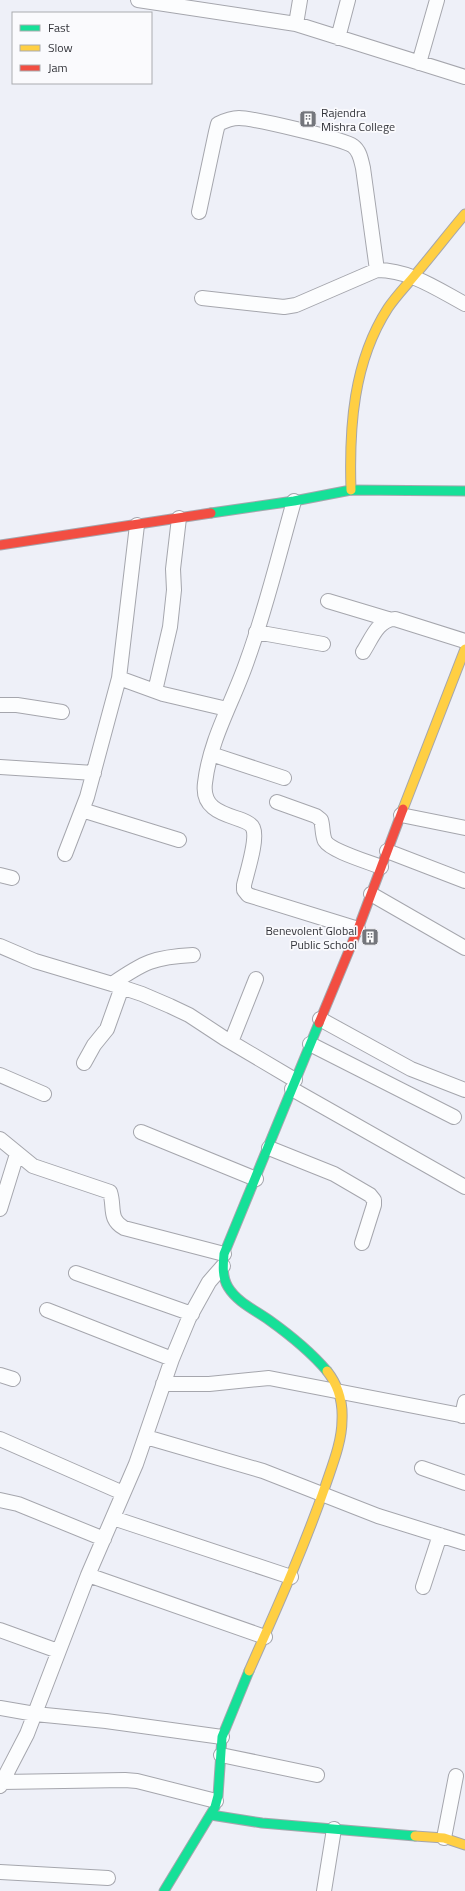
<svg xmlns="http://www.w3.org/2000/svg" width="465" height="1891" font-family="'Titillium Web',sans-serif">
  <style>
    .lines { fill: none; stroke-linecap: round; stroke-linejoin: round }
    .street-casing { stroke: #a5a6ad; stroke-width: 16 }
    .fast-casing { stroke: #a5a6ad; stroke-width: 11 }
    .slow-casing { stroke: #a5a6ad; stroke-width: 11 }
    .jam-casing { stroke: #a5a6ad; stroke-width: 11 }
    .street { stroke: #fcfdfe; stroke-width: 14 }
    .fast { stroke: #16e098; stroke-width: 9 }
    .slow { stroke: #ffcf43; stroke-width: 9 }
    .jam { stroke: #f24e42; stroke-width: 9 }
    .labels { text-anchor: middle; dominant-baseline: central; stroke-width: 3.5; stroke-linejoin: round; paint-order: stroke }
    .poi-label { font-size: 12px; fill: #33343a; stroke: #fafafd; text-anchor: start }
  </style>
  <rect width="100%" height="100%" fill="#eef0f8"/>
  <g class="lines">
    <defs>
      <path id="street" d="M 138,0 L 296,24 L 465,77
        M 296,24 L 300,0
        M 338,38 L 348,0
        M 419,63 L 437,0
        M 199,212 L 216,132 L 218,124 C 224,121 232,118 239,118 C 252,118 344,139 353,146 C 360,151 361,160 363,168 L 377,270
        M 202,298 L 284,307 L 296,305 L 377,270 C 410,270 437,289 465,304
        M 294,501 C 279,554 266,609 247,661 C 233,702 210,739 205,783 C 200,820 247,814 253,828 C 258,839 247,872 244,885 L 244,890 L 248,895 L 358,929
        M 328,601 L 388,619
        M 256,632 L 323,644
        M 363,652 C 371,640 378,619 395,619 L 465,641
        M 119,678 L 163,694 L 227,709
        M 155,691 L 170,627 L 174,590 L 173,569 L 179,518
        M 0,705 L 17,705 L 62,712
        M 211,754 L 284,778
        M 0,767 L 94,773
        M 277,802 L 316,816 L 321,820 C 323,826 322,835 325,841 C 331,851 369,862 381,867
        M 82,810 L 179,840
        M 401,815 L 465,828
        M 387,851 L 465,881
        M 65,854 L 87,797 L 119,678 L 137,525
        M 0,875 L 12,878
        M 371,894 L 465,948
        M 0,946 L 35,961 L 112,984 L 142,994 L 170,1006 L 189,1015 L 224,1038 L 295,1080
        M 112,984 C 144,962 154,957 193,955
        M 320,1019 L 411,1069 L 465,1090
        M 231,1042 L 256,979
        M 310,1044 L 454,1117
        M 84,1063 L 94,1045 L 107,1029 L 122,987
        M 0,1075 L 44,1094
        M 292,1089 L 465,1187
        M 141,1132 L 256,1179
        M 0,1139 L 33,1166 L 110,1192 C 115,1207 108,1219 124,1228 L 224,1254
        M 269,1148 L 334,1174 L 370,1195 L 374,1200 L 374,1205 L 362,1243
        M 0,1209 L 17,1154
        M 76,1273 L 192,1314
        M 47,1310 L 172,1359
        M 0,1375 L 13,1379
        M 163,1384 L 209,1384 L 269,1378 L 465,1416
        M 462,1416 L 465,1402
        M 146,1437 L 263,1471 L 378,1516 L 465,1543
        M 0,1439 L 123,1493
        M 422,1468 L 465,1483
        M 0,1500 L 18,1504 L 104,1539
        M 113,1518 L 291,1577
        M 88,1575 L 265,1637
        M 423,1587 L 440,1535
        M 0,1630 L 58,1651
        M 0,1708 L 35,1714 L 106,1721 L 222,1737
        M 221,1755 L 317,1775
        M 2,1782 L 125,1780 L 137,1781 L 216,1801
        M 0,1786 L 27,1734 L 88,1575 L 136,1464 L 172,1359 L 189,1318 L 209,1282 L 223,1266
        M 444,1838 L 456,1776
        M 0,1872 L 108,1878
        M 324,1891 L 334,1829"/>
      <path id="fast" d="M 211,513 L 294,501 L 351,490 L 465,491
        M 319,1023 L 224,1254 C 223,1265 222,1277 228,1287 C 237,1302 255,1310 269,1320 C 290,1335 310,1351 327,1371
        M 211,1815 L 262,1823 L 415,1836
        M 164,1891 L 215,1807 L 218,1796 L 222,1737 L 249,1671"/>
      <path id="slow" d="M 351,490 C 349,428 353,362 388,308 C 396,296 406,286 415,275 C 432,255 448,234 465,214
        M 403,809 L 465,649
        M 249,1671 C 276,1610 303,1550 325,1487 C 332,1466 342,1442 342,1420 C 343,1402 338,1385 327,1371
        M 415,1836 L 444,1838 L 465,1845"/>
      <path id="jam" d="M 0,545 L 211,513
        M 319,1023 L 358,929 L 403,809"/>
    </defs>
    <use href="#street" class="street-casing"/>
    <use href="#fast" class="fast-casing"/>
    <use href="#slow" class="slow-casing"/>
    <use href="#jam" class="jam-casing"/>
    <use href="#street" class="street"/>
    <use href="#fast" class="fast"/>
    <use href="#slow" class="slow"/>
    <use href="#jam" class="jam"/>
  </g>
  <defs>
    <symbol id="building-square" viewBox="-11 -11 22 22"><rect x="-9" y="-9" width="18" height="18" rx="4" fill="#74767c" stroke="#fafafd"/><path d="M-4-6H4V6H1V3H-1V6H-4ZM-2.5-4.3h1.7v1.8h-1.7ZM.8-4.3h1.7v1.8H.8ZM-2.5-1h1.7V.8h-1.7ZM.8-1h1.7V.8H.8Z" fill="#fff"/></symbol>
  </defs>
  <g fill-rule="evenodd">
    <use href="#building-square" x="298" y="109" width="20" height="20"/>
    <use href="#building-square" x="360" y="927" width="20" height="20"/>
  </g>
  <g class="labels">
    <g class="poi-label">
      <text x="321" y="112">Rajendra<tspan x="321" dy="14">Mishra College</tspan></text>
      <text x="357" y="930" text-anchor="end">Benevolent Global<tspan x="357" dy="14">Public School</tspan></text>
    </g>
  </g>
  <rect x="12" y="12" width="140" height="72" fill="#fafafd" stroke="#aaabaf"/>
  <rect x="20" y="25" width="20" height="6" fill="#16e098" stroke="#aaabaf"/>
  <text x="48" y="32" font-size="12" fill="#33343a">Fast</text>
  <rect x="20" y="45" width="20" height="6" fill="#ffcf43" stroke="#aaabaf"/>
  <text x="48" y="52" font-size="12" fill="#33343a">Slow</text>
  <rect x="20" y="65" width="20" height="6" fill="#f24e42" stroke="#aaabaf"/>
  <text x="48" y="72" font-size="12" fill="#33343a">Jam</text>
</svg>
